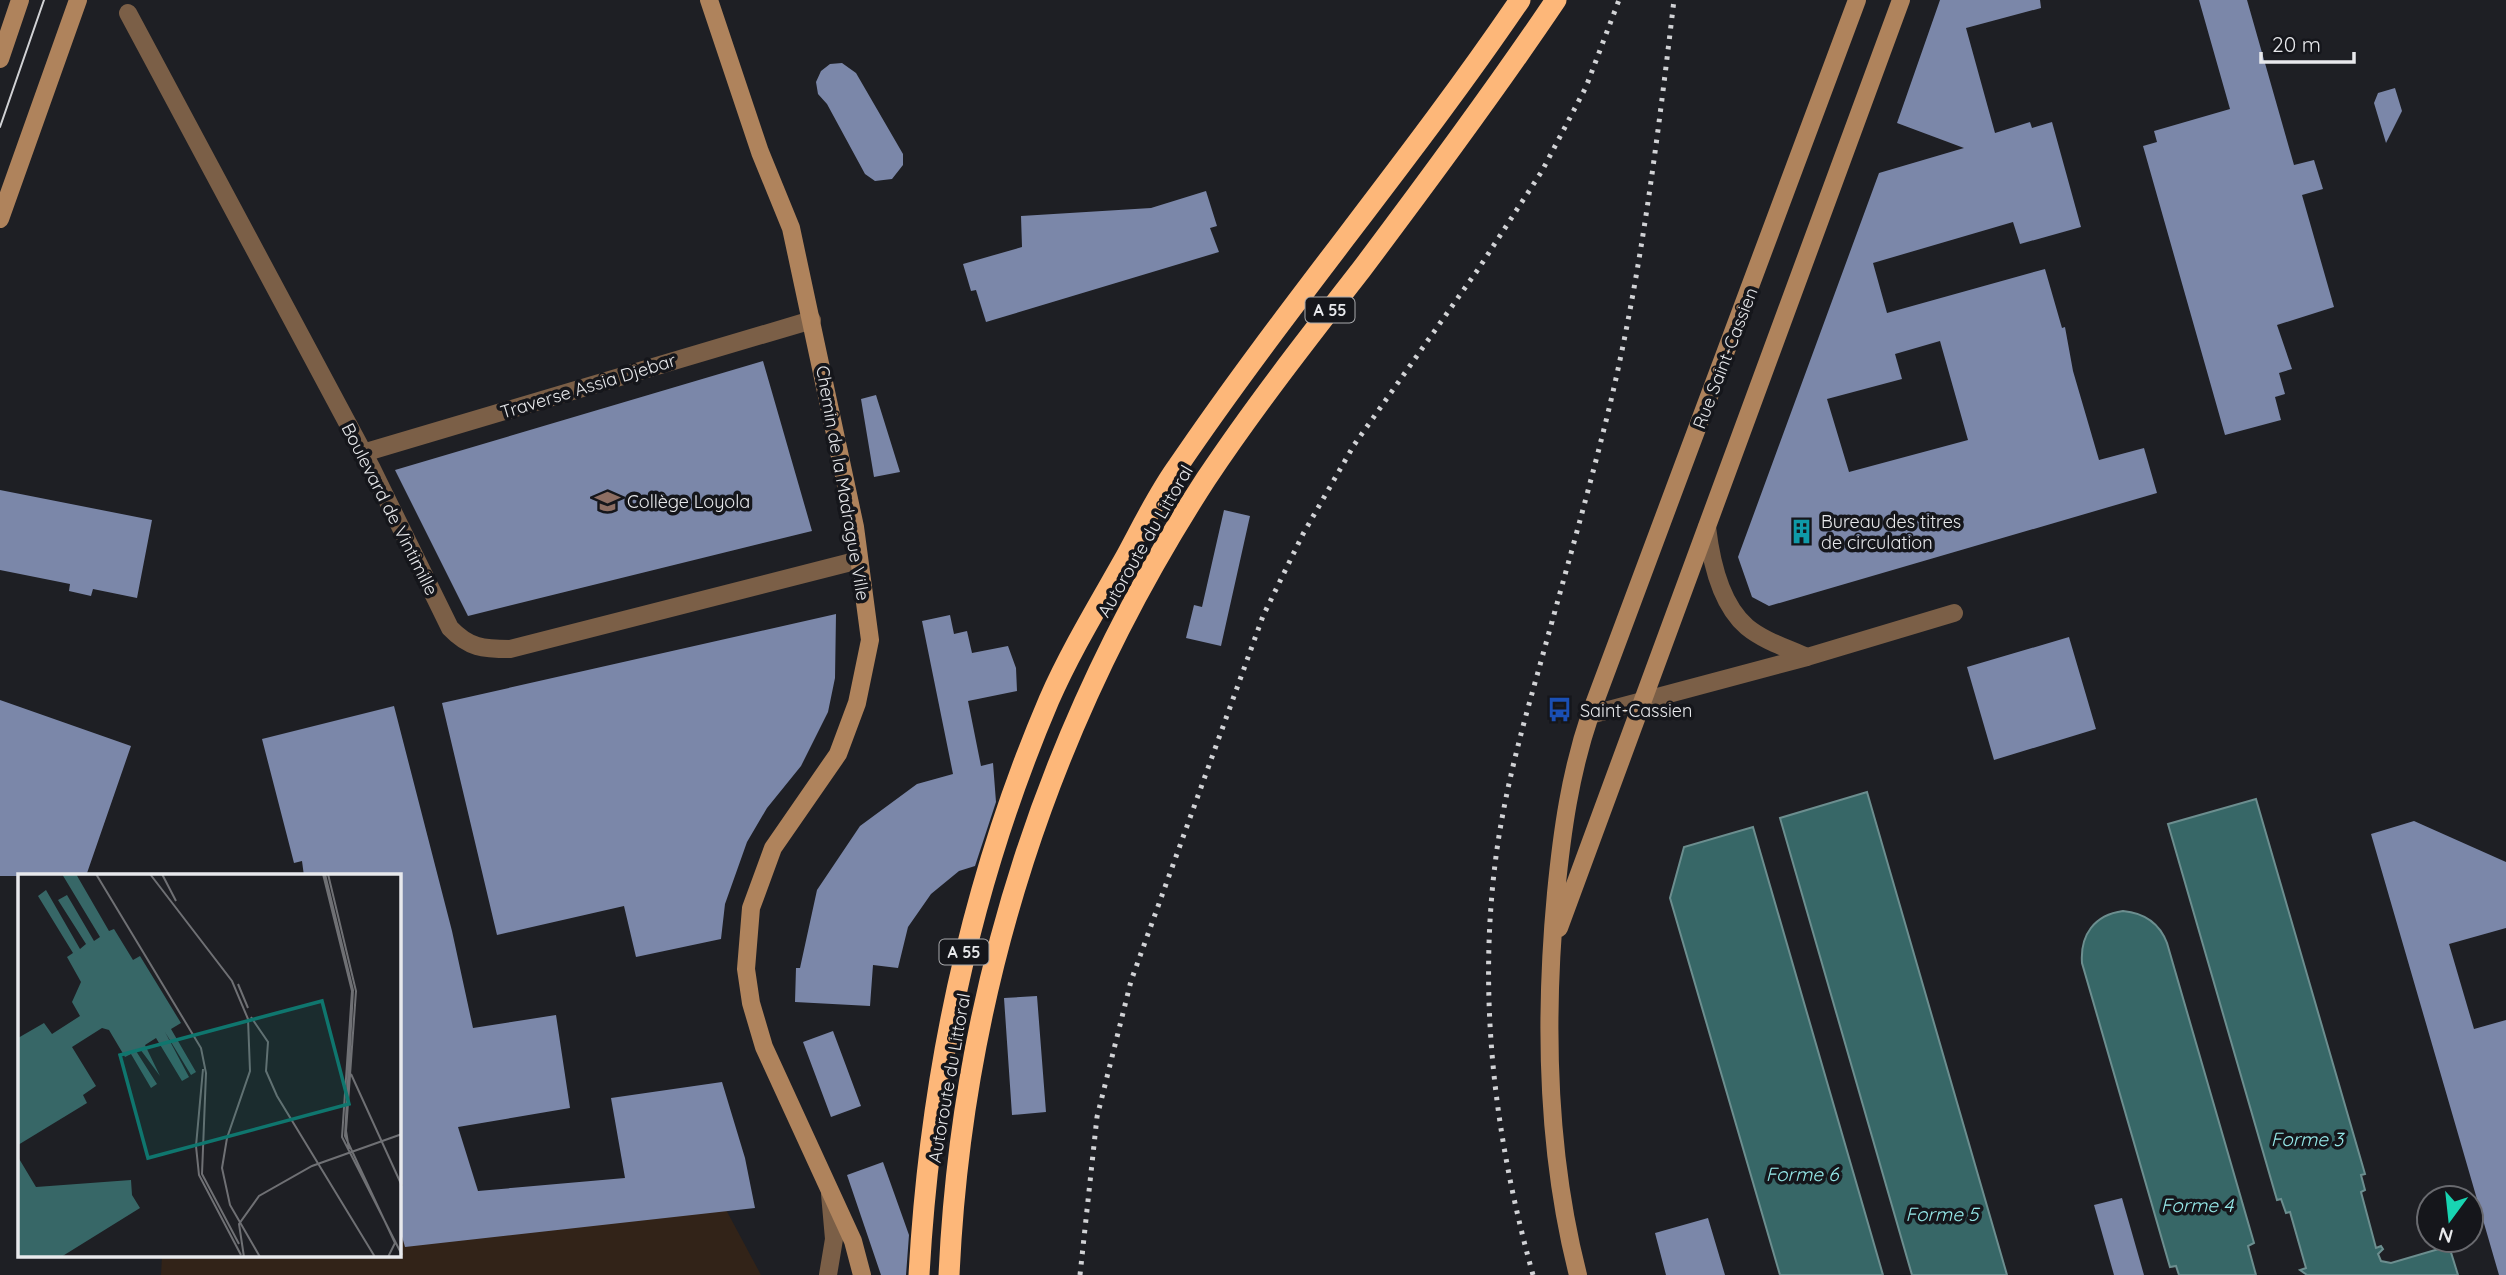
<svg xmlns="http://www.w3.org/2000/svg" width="2506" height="1275" font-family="Quicksand,sans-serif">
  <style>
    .commercial { fill: #322318 }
    .water { fill: #376767; stroke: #6c8e8f; stroke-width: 2 }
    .building { fill: #7b87a9; fill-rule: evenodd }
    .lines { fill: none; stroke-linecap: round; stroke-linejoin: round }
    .street { stroke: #7b5f47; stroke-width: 18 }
    .secondary { stroke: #af835c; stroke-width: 18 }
    .highway { stroke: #fdb779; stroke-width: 21 }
    .tram { stroke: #d1d2d5; stroke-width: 2 }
    .rail { stroke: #d1d2d5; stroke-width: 5; stroke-dasharray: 3.5 7; stroke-linecap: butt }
    .labels { text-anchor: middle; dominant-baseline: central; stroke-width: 7; stroke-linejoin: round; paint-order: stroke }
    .shield { fill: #15161b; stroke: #a9aaad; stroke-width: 2 }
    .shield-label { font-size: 16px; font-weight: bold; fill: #e8e9ec }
    .street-label { font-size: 18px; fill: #e8e9ec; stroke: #15161b }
    .poi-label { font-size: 18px; fill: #e8e9ec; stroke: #15161b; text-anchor: start }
    .water-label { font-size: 19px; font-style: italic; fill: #97ecec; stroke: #15161b }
    .inset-road { fill: none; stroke: #6f7074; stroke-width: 2 }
    .view { fill: #0f766e; fill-opacity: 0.15; stroke: #0f766e; stroke-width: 3.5 }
    .inset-edge { fill: none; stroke: #e8e9ec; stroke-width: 3.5 }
  </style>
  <rect width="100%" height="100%" fill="#1e1f24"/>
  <path class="commercial" d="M 716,1191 L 761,1275 L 161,1275 L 162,1256 L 399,1256 L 399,1202 Z"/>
  <path class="water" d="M 1867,792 L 2007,1275 L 1912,1275 L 1780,818 Z
    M 2256,799 L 2365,1174 L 2361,1175 L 2365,1190 L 2361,1192 L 2376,1248 L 2381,1246 L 2383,1249 L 2378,1254 L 2381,1261 L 2391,1263 L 2449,1246 L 2458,1275 L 2307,1275 L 2300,1270 L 2306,1268 L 2290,1212 L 2286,1213 L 2281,1199 L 2277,1200 L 2168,824 Z
    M 1753,827 L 1883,1275 L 1780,1275 L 1670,898 L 1684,847 Z
    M 2123,911 C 2144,913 2159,922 2167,943 L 2254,1243 L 2248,1246 L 2256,1275 L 2179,1275 L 2176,1266 L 2170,1267 L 2082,963 C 2080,935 2094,915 2123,911 Z"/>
  <path class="building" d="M 1940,0 L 2040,0 L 2041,8 L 1966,28 L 1995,133 L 2030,122 L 2032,128 L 2052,122 L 2081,227 L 2020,244 L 2013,222 L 1873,263 L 1887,313 L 2045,269 L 2062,328 L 2065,327 L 2073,371 L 2099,460 L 2144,448 L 2157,493 L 1769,606 L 1752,597 L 1738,557 L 1879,173 L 1964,148 L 1897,123 ZM 1940,341 L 1968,440 L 1849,472 L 1827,399 L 1902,379 L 1895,354 Z
    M 2199,0 L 2247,0 L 2294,165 L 2314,160 L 2323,189 L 2302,195 L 2334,307 L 2277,325 L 2292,369 L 2279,373 L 2285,394 L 2275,397 L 2281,420 L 2225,435 L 2143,146 L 2157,142 L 2154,131 L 2230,109 Z
    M 842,63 L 856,73 L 903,154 L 903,165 L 892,179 L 875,181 L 865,174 L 827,104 L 818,94 L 816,82 L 821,71 L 830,64 Z
    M 2395,88 L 2402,111 L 2386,143 L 2374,103 L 2378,93 Z
    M 1206,191 L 1217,226 L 1210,228 L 1219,252 L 986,322 L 976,290 L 971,291 L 963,264 L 1022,247 L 1021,216 L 1151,208 Z
    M 763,361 L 812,531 L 468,616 L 395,470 Z
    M 876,395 L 900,472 L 874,477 L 861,399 Z
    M 0,490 L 152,520 L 137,598 L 93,589 L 91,596 L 69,591 L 70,584 L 0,570 Z
    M 1224,510 L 1250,516 L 1221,646 L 1186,638 L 1194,605 L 1202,607 Z
    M 836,614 L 835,678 L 828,712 L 801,766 L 767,808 L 747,842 L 725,904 L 721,939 L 636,957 L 624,906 L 497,935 L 442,703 Z
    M 950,615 L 954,634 L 967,631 L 972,653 L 1008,646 L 1016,668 L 1017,691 L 968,701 L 981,766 L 993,763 L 996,802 L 975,866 L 959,871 L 931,894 L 908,927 L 898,968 L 873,965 L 870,1006 L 795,1002 L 796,968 L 800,968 L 817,890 L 860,826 L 917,784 L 953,774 L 922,621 Z
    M 2069,637 L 2096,729 L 1994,760 L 1967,667 Z
    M 0,700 L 131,746 L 86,876 L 0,876 Z
    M 394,706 L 452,931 L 473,1028 L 556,1015 L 570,1108 L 458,1127 L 478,1191 L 625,1178 L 611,1098 L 722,1082 L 745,1158 L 755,1208 L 405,1247 L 399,1226 L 399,876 L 304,876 L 302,861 L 294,863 L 262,739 Z
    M 2414,821 L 2506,862 L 2506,928 L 2449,944 L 2474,1029 L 2506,1020 L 2506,1275 L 2499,1275 L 2371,834 Z
    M 1037,996 L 1046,1112 L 1012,1115 L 1004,998 Z
    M 833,1031 L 861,1106 L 831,1117 L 803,1042 Z
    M 883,1162 L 909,1235 L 906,1275 L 881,1275 L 847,1175 Z
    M 2122,1198 L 2144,1275 L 2114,1275 L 2094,1205 Z
    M 1708,1218 L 1725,1275 L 1666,1275 L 1655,1233 Z"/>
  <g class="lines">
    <path class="street" d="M 128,13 L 371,467 L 450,628 C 469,648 483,649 510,649 L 859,560
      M 363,453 L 812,320
      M 1707,527 C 1711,561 1720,604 1747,627 C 1764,641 1787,648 1807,657
      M 1590,715 L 1807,657 L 1954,613
      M 828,1275 L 834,1239 L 830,1194"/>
    <path class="secondary" d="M 709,0 L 760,152 L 791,228 L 855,527 L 870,640 L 857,703 L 838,754 L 773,848 L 751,908 L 746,969 L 751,1003 L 764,1047 L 853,1241 L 862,1275
      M 0,59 L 20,0
      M 0,219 L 78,0
      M 1559,928 L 1901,0
      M 1578,1275 C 1546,1150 1544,1021 1556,893 C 1562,832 1570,774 1590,715 L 1857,0"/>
    <path class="highway" d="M 919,1275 C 930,1075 970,885 1049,700 C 1070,652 1098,606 1124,560 C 1141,529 1157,495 1178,466 C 1286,307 1412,159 1520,0
      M 949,1275 C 962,988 1050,720 1206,479 C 1254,407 1308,338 1361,270 C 1428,181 1494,92 1556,0"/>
    <path class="tram" d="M 0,127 L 44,0"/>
    <path class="rail" d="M 1080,1275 L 1097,1117 L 1131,981 L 1263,616 L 1303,534 L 1354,445 L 1479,268 L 1542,171 L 1586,87 L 1619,0
      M 1533,1275 C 1494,1135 1477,993 1497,849 C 1506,786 1523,725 1540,665 C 1562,585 1585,505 1605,425 C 1640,285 1657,143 1674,0"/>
  </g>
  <defs>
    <symbol id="school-bare" viewBox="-9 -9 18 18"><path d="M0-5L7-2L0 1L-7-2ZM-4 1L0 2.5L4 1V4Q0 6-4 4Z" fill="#8d6e63" stroke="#15161b" stroke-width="2.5" paint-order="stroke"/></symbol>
    <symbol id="building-bare" viewBox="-9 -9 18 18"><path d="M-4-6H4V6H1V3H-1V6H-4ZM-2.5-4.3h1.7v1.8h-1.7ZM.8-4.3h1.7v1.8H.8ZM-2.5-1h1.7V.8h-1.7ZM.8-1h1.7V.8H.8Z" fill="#0f9aa8" stroke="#15161b" stroke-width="2.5" paint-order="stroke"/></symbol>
    <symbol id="bus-bare" viewBox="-9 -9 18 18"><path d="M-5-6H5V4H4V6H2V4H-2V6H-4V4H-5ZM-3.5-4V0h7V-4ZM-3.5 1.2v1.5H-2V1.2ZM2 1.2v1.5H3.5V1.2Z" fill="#1a4fb4" stroke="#15161b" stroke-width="2.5" paint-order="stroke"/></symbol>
  </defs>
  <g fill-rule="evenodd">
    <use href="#school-bare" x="590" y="484" width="35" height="35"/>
    <use href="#building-bare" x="1784" y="514" width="35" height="35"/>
    <use href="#bus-bare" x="1542" y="692" width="35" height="35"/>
  </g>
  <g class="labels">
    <g class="shield">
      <rect x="1305.5" y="297.5" width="49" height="25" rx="5"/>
      <rect x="939.5" y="939.5" width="49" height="25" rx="5"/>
    </g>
    <g class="shield-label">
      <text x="1330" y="310">A 55</text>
      <text x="964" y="952">A 55</text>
    </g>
    <g class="street-label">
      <text transform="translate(1725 358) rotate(-69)">Rue Saint-Cassien</text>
      <text transform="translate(588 386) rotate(-17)">Traverse Assia Djebar</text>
      <text transform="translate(843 483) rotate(80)">Chemin de la Madrague Ville</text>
      <text transform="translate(390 509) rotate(63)">Boulevard de Vintimille</text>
      <text transform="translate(1145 541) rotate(-60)">Autoroute du Littoral</text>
      <text transform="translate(949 1078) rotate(-80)">Autoroute du Littoral</text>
    </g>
    <g class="poi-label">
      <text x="627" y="501">Collège Loyola</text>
      <text x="1821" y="521">Bureau des titres<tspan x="1821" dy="21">de circulation</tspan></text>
      <text x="1580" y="710">Saint-Cassien</text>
    </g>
    <g class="water-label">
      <text x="2307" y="1139">Forme 3</text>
      <text x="1802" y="1174">Forme 6</text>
      <text x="2197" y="1205">Forme 4</text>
      <text x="1942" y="1214">Forme 5</text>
    </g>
  </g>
  <g transform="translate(18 874)">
    <rect width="383" height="383" fill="#1e1f24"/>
    <path d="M 44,0 L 58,0 L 91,57 L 96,55 L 115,86 L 122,82 L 163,149 L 153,155 L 178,198 L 173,201 L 147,158 L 171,203 L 164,207 L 138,164 L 127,171 L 142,202 L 122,175 L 118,177 L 139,210 L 133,214 L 113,180 L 107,183 L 91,156 L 84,154 L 54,173 L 78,212 L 65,221 L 69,229 L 0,271 L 0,164 L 26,149 L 34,160 L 62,142 L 54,128 L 63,108 L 49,83 L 55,79 L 20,22 L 28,16 L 62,75 L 68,70 L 40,26 L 49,21 L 76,67 L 82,63 ZM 0,283 L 18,313 L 113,306 L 114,321 L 122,334 L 43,383 L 0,383 Z" fill="#376767"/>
    <path class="inset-road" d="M 78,0 L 183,174 L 188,199 L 184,300 L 221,370M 132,0 L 214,107 L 230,145 L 232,197 L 209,264 L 204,294 L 212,331 L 242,383M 144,0 L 158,27M 305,0 L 334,117 L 324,263 L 384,381M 307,0 L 335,116 L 327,262 L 377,369 L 370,383M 310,0 L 338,117 L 328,257 L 331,275M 220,110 L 230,134M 233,143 L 250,168 L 248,197 L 259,222 L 357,383M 185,195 L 178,272 L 181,301 L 223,381M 333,200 L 384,312M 226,383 L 221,350 L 241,322 L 294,292 L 384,260"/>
    <path class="view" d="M 304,127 L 331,230 L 130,284 L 102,181 Z"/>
    <rect width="383" height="383" class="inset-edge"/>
  </g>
  <g transform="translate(2450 1219) rotate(195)"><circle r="33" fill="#15161b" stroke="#696a6f" stroke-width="2"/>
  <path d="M0-5L12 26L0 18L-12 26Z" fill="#18d5b2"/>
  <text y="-10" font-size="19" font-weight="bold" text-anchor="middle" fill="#e8e9ec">N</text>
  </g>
  <path d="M2261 52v10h93v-10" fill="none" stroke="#e8e9ec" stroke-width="3.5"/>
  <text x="2272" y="52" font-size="21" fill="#e8e9ec" stroke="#15161b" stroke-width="5" paint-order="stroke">20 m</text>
</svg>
